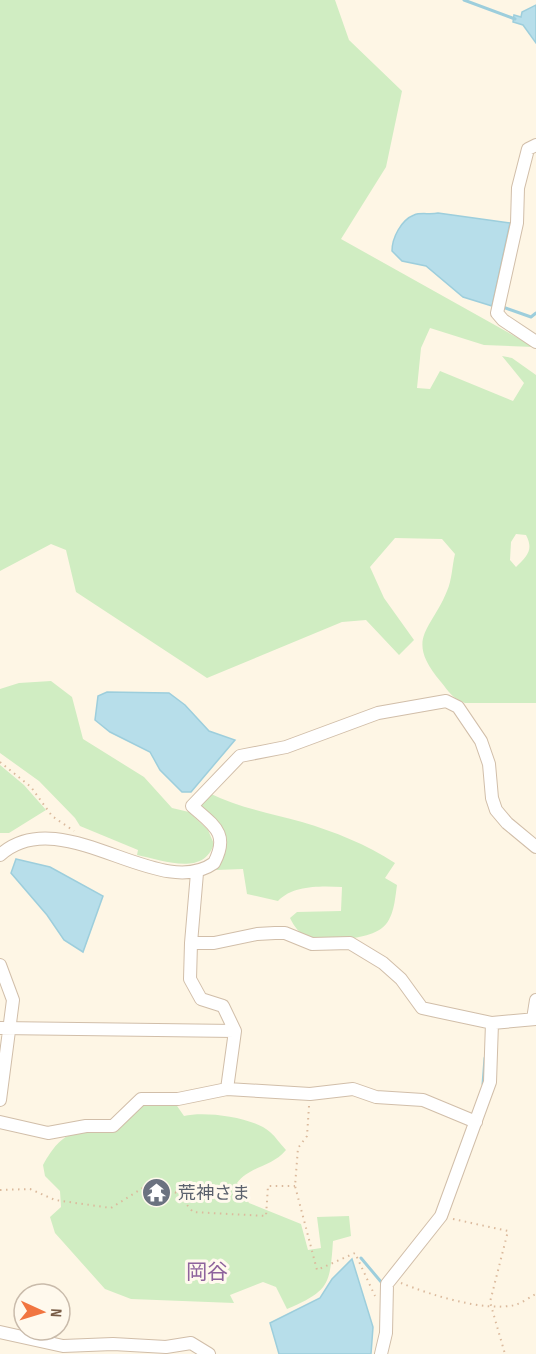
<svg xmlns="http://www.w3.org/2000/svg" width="536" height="1354" font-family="'Sofia Sans Condensed','Noto Sans JP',sans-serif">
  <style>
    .green { fill: #d0edc2; fill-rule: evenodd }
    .water { fill: #b7deea; stroke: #9dcedc; stroke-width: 1.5 }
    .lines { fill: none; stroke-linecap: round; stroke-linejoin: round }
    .stream { stroke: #9dcedc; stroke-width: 3 }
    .minor-casing { stroke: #d1bea9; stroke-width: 14 }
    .path { stroke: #dbba9d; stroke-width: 2; stroke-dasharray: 1.5 4.5; stroke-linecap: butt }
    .minor { stroke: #fff; stroke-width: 12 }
    .labels { text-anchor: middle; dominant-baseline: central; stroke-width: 6; stroke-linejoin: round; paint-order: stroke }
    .worship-label { font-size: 18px; fill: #5b616d; stroke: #fff9ed; text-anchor: start }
    .quarter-label { font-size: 21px; fill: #8e639d; stroke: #fff9ed }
  </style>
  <rect width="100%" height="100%" fill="#fef6e5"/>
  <path class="green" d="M 0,0 L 335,0 L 349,40 L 402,91 L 386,167 L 341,239 L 534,347 L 484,345 L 430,328 L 421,348 L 417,388 L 430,389 L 440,371 L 513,401 L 524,383 L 502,356 L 512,358 L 536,375 L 536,703 L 465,703 C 453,699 449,692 441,682 C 404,638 431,631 447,591 C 452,580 452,566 455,554 L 442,539 L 395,538 L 370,567 L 384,598 L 414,640 L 399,655 L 366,620 L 342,622 L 207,678 L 76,592 L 66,550 L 51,544 L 0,571 ZM 516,534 L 526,535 C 534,550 527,556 516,567 L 510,560 L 511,542 Z
    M 51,681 L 72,697 L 83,739 L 144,777 L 172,808 L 189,812 L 208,830 L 214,844 C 203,877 163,860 137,855 L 138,850 L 80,826 L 75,818 L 39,781 L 0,753 L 0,689 L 19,683 Z
    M 0,765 L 24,785 L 46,810 L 9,833 L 0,833 Z
    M 209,793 C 239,808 270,813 302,822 C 335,832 366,844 395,863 L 385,878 L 397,885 C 395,899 394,919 382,928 C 367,940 326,942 309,937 C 299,934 294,926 290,918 L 297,912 L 341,911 L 342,887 C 321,886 293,885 278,901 L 247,894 L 243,869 L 216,870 C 235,837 223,828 199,805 Z
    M 175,1103 L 184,1116 C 205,1111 253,1117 270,1132 C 276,1137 280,1144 286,1150 C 272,1167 250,1166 237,1183 L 249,1203 L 301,1224 L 308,1250 L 321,1248 L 317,1217 L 349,1216 L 351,1236 L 333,1241 C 330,1285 329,1291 287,1309 L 276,1287 L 263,1282 L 230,1295 L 234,1303 L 131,1299 L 105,1289 L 55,1233 L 50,1217 L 61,1207 L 60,1191 L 45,1176 L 43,1165 C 64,1128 74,1132 114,1131 L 141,1104 Z"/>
  <path class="water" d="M 536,5 L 536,43 L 523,25 L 513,22 L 514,15 L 521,17 L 522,12 Z
    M 438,213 L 510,223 L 492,306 L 463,297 L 426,266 L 402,261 L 392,251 C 392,238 401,220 414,215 C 421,212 430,215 438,213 Z
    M 107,692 L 169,693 L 185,705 L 209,731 L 235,740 L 191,792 L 182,792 L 160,770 L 150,752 L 110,732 L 95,720 L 98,696 Z
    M 16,859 L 50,867 L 103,896 L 83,952 L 64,940 L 47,915 L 11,873 Z
    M 352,1259 L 373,1327 L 371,1354 L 279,1354 L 270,1323 L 320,1298 L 332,1279 Z"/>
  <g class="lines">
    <path class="stream" d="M 464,0 L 515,19
      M 500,306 L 531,317 L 536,313
      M 483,1084 L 485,1058
      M 361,1258 L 382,1283 L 384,1281"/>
    <defs>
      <path id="minor" d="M 536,145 L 528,149 L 518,188 L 517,223 L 497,313 L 503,320 L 536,342
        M 0,855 C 61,800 159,903 214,863 C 230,833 213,825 192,806 L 240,756 L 286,747 L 378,713 L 446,701 L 458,707 L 481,741 L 489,764 L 492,798 L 496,810 L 507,823 L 536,847
        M 191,943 L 197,873
        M 0,965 L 13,1000 L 0,1100
        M 533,1019 L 536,1000
        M 0,1028 L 235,1031
        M 227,1089 L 235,1031 L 223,1006 L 201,999 L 190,979 L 191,943 L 214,943 L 257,934 L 275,933 L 285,933 L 312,944 L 350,943 L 383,963 L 401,979 L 422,1008 L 492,1023
        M 0,1122 L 48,1133 L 86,1126 L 113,1126 L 141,1099 L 178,1099 L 227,1089 L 310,1094 L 353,1089 L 376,1097 L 423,1100 L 476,1122
        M 0,1332 L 63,1346 L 113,1344 L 166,1347 L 191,1343 L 209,1354
        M 381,1354 L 386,1333 L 387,1284 L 441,1216 L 490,1082 L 492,1023 L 536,1019"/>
    </defs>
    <use href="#minor" class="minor-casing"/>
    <path class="path" d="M 0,762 L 31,787 L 52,816 L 74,831
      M 309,1106 L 307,1136 L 298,1148 L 295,1186 L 317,1270 L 355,1253 L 375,1296
      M 0,1190 L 30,1189 L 55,1200 L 111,1208 L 149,1184 L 177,1193 L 193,1212 L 266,1216 L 268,1186 L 295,1186
      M 453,1219 L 508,1231 L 490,1302 L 505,1354
      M 401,1283 C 431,1295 484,1312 515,1305 C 522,1303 530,1297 536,1294"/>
    <use href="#minor" class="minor"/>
  </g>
  <defs>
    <symbol id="temple-disc" viewBox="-11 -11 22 22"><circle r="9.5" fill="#6b7280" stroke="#fff9ed"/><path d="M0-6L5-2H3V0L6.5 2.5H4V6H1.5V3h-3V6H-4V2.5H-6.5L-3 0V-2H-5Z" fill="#fff"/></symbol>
  </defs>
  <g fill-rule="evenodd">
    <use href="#temple-disc" x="140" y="1176" width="33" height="33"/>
  </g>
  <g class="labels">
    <g class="worship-label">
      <text x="178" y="1193">荒神さま</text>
    </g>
    <g class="quarter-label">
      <text x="207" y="1272">岡谷</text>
    </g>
  </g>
  <g transform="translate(42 1312) rotate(94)"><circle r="28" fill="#fff9ed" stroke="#c9bbab" stroke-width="1.5"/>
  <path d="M0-4.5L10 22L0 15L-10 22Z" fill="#f17540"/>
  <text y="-9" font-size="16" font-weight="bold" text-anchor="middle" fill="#795d47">N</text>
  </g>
</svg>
